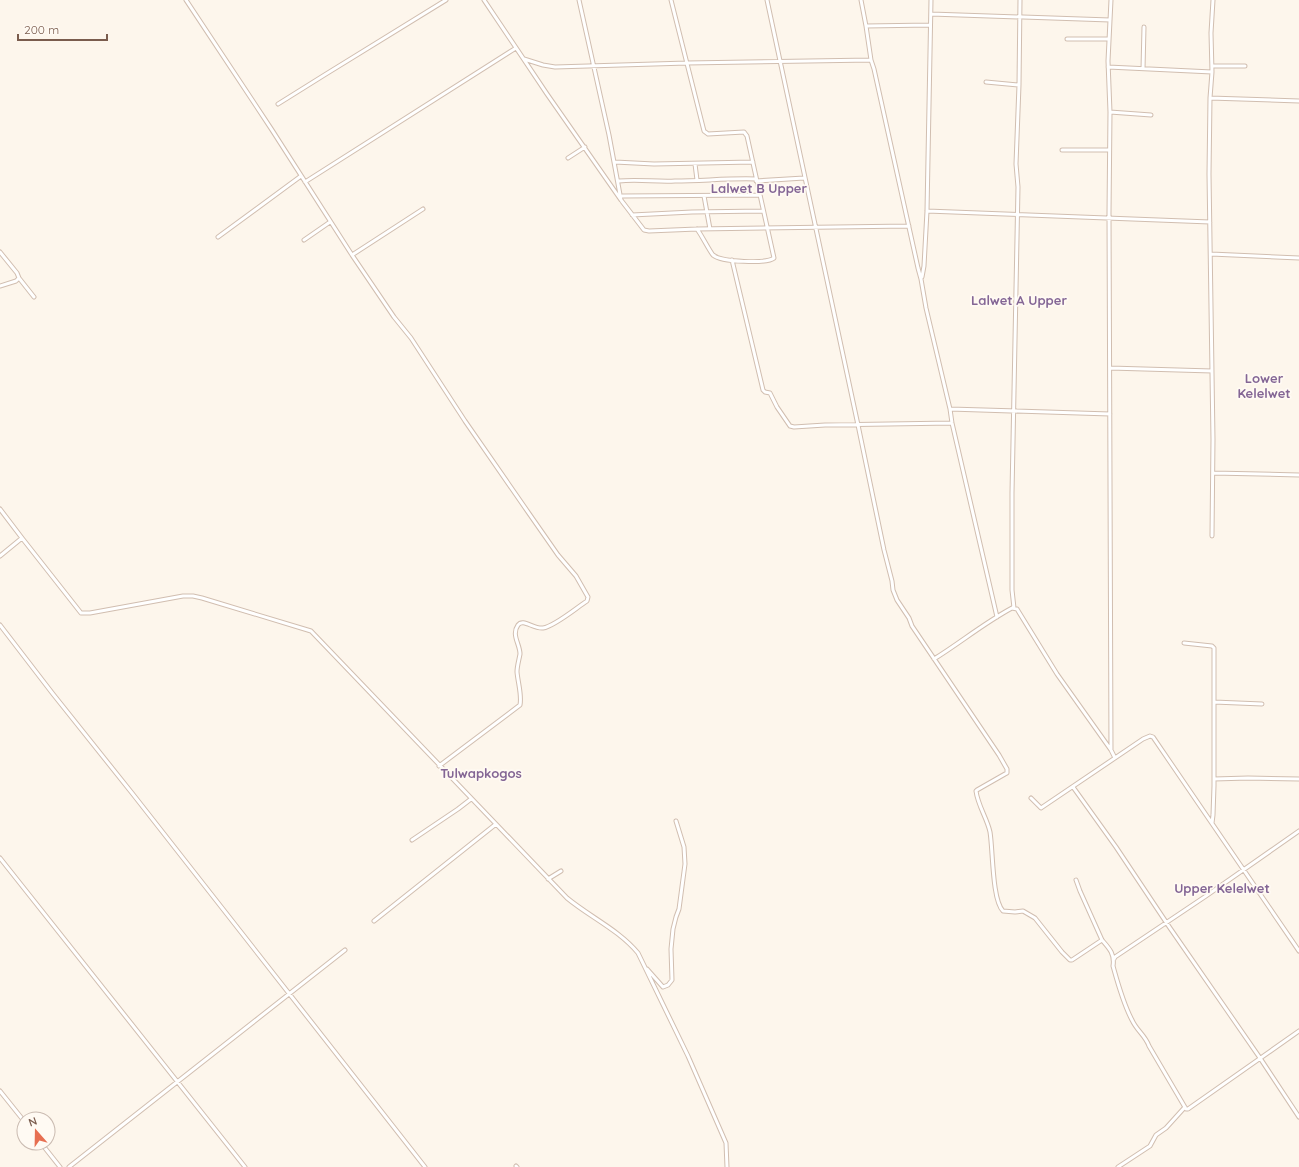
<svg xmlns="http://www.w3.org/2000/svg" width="1299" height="1167" font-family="Quicksand,sans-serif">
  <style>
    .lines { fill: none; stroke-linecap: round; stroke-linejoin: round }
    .minor-casing { stroke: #d1beb0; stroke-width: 5 }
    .minor { stroke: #fff; stroke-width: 3 }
    .labels { text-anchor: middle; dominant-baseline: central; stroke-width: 3.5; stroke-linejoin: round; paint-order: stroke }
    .quarter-label { font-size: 13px; font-weight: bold; fill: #846695; stroke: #fffaf3 }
  </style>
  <rect width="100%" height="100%" fill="#fdf6ec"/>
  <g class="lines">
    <defs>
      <path id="minor" d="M 186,0 L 272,130 L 352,255 L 394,317 L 411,338 L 465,421 L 528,512 L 558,555 L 576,576 L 588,597 L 587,601 C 576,608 555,626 543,628 C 533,629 523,618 518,625 C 511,635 520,644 520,654 C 519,660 517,666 517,672 C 518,683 522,695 520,705 L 439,766
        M 484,0 L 547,94 L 621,200 L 644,230 L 649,231 L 697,229 L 909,226
        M 579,0 L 609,135 L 621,200
        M 671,0 L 704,131 L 708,134 L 744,132 L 747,136 L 774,258 C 767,264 721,262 713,255 C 710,252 701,234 697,229
        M 767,0 L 858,425 L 884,550 L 892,581 L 893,590 L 897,600 L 909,618 L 912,626 L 999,755 L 1007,769 L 1007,773 L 1005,774 L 977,790 L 976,791 C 978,806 987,818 990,832 C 993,850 992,900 1003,911 L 1015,912 L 1023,911 L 1035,918 L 1062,952 L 1070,960 L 1072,960 L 1102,940 L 1080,891 L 1076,880
        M 861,0 L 866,26 L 871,60 L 874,69 L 918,268 L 921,279 L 926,308 L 950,409 L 952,423 L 997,617
        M 1111,0 L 1108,61 L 1110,112 L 1109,213 L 1111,750
        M 931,14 L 1110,20
        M 866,26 L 930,25
        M 1067,39 L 1109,39
        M 524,59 L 543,65 L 555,67 L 687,63 L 871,60
        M 1212,66 L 1245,66
        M 1108,67 L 1212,72
        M 1143,69 L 1144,27
        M 986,82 L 1019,85
        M 1210,98 L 1299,101
        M 278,104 L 326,74 L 446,0
        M 1110,112 L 1151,115
        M 1062,150 L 1109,150
        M 568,158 L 585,147
        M 615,162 L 654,164 L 753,162
        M 695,164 L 697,180
        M 619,181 C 638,179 656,182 675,181 C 702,181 729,178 756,179
        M 756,181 L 804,178
        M 305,182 L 516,48
        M 622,196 L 759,195
        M 704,196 L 710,229
        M 927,211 L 1210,222
        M 632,215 L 692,212 L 763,211
        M 218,237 L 301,176
        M 304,240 L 330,222
        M 0,252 L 17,273 L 19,278 L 16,281 L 0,286
        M 1211,254 L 1299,258
        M 352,255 L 423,209
        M 732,260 L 763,390 L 765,392 L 770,393 L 777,407 L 790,426 L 794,427 L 825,425 L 952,423
        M 922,277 L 924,266 L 927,211 L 931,0
        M 19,278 L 34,297
        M 1110,368 L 1212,371
        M 950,409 L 1110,414
        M 1213,473 L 1299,475
        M 0,509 L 22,538
        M 1212,536 L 1213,439 L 1209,174 L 1210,98 L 1212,72 L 1211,33 L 1213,0
        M 0,556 L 22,538 L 81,613 L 90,613 L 183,596 L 193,596 L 202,598 L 311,631 L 567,898 C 590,917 619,930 638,953 L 688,1056 L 726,1143 L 727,1167
        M 1014,608 L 1012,590 L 1012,493 L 1018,187 L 1016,164 L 1019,85 L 1020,0
        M 0,625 L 53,694 L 132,793 L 425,1167
        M 1184,643 L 1212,646 L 1214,648 L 1214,786 L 1213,815 L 1212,823
        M 934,659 C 960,643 984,623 1012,608 L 1017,609 L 1057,674 L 1111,750 L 1115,758
        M 1214,702 L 1262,704
        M 1214,779 L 1248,778 L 1299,779
        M 1073,787 L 1116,847 L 1170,928 L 1260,1058 L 1299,1117
        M 1031,798 L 1041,808 L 1143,739 L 1150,736 L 1153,737 L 1299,951
        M 412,840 L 458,809 L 471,799
        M 0,858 L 245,1167
        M 548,879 L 561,871
        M 374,921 L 496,824
        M 1102,940 C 1109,948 1115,954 1113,966 C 1118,984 1123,1003 1132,1020 C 1137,1031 1145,1035 1149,1046 L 1186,1109 L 1188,1109 L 1299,1031
        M 1114,959 L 1115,957 L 1206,896 L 1299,831
        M 647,969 L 663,987 L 668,985 L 672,980 L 671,949 L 673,929 L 676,917 L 679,909 L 685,864 L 684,847 L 676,821
        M 0,1091 L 24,1121
        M 41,1143 L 60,1167
        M 516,1166 L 517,1167
        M 69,1167 L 345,950
        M 1118,1167 L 1150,1146 L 1156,1135 L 1166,1128 L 1185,1107"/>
    </defs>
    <use href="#minor" class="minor-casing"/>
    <use href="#minor" class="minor"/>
  </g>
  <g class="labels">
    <g class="quarter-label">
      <text x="759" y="188">Lalwet B Upper</text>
      <text x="1019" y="300">Lalwet A Upper</text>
      <text x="1264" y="378">Lower<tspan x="1264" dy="15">Kelelwet</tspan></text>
      <text x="481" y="773">Tulwapkogos</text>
      <text x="1222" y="888">Upper Kelelwet</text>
    </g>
  </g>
  <g transform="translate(36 1131) rotate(340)"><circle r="19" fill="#fffaf3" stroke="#cabbb1"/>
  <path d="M0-3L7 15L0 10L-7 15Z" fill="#e76f51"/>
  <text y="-6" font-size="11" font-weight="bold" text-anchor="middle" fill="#7a5c4d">N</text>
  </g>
  <path d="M18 34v6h89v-6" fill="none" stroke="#7a5c4d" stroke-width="2"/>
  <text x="24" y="34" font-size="12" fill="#7a5c4d" stroke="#fffaf3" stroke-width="3" paint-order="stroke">200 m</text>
</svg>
